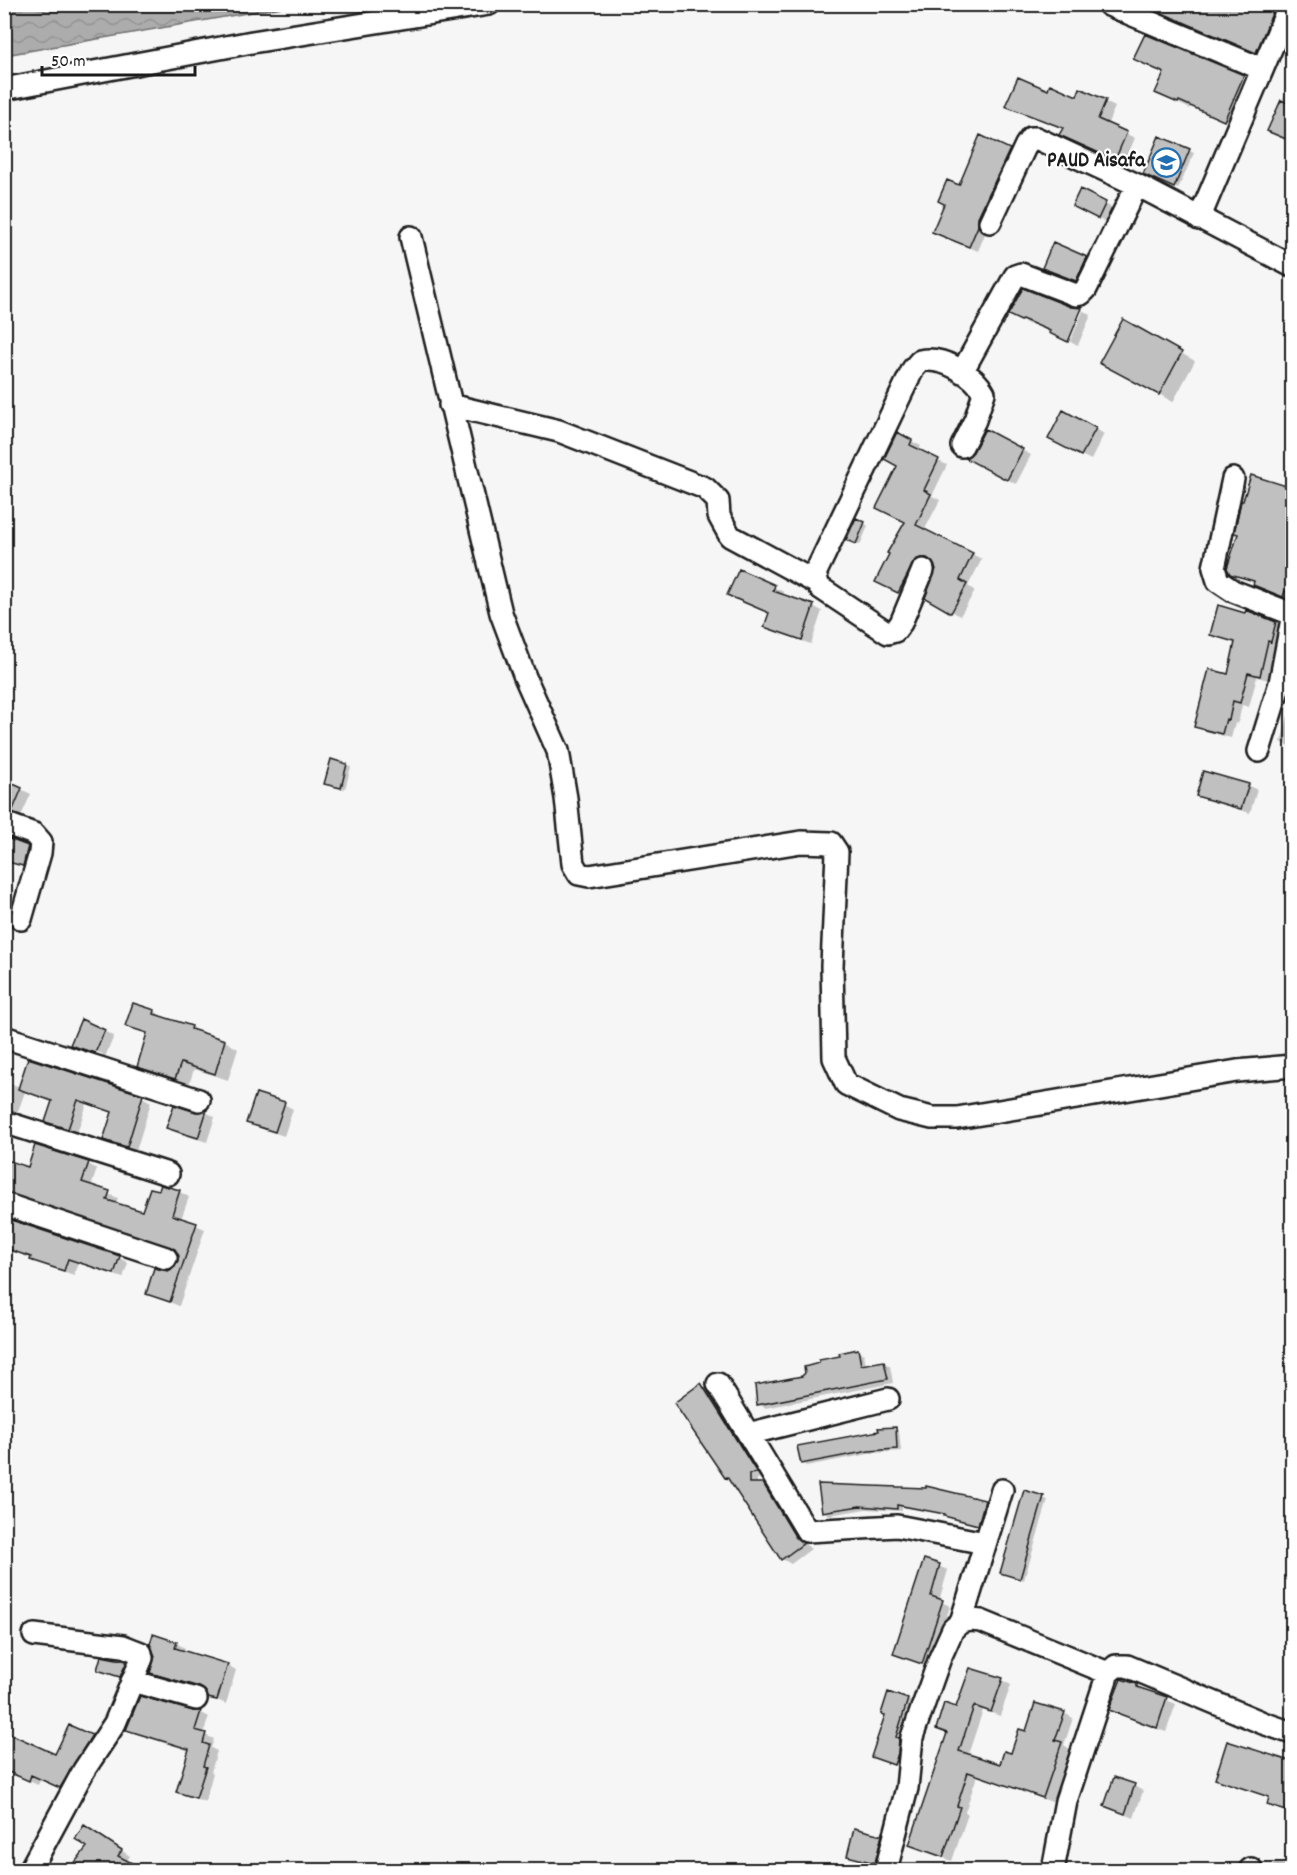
<svg xmlns="http://www.w3.org/2000/svg" width="1297" height="1875" font-family="Dekko,sans-serif">
  <style>
    .water { fill: url(#water-waves); stroke: #727272; stroke-width: 1.5 }
    .shadow { fill: #0003 }
    .building { fill: #c0c0c0; stroke: #1c1c1c; stroke-width: 1.5 }
    .lines { fill: none; stroke-linecap: round; stroke-linejoin: round }
    .minor-casing { stroke: #1c1c1c; stroke-width: 26 }
    .minor { stroke: #fff; stroke-width: 21 }
    .labels { text-anchor: middle; dominant-baseline: central; stroke-width: 4.5; stroke-linejoin: round; paint-order: stroke }
    .poi-label { font-size: 21px; font-weight: bold; fill: #1c1c1c; stroke: #fff; text-anchor: end }
  </style>
  <defs>
    <pattern id="water-waves" width="16" height="10" patternUnits="userSpaceOnUse" patternTransform="scale(1.5)"><rect width="16" height="10" fill="#acacac"/><path d="M0 5q4-4 8 0t8 0" fill="none" stroke="#939393"/></pattern>
  </defs>
  <rect width="100%" height="100%" fill="#f6f6f6"/>
  <filter id="ink" filterUnits="userSpaceOnUse"><feTurbulence type="fractalNoise" baseFrequency=".0167" numOctaves="2"/><feDisplacementMap in="SourceGraphic" scale="12" xChannelSelector="R" yChannelSelector="G"/><feConvolveMatrix kernelMatrix="1 2 1 2 8 2 1 2 1" color-interpolation-filters="sRGB"/></filter>
  <g filter="url(#ink)">
    <path class="water" d="M 5,4 L 294,4 L 294,5 L 5,55 Z"/>
    <path class="shadow" d="M 1140,4 L 1267,4 L 1286,14 L 1267,58 Z
      M 1135,59 L 1243,77 L 1255,83 L 1236,126 L 1191,106 L 1190,109 L 1157,93 L 1166,74 Z
      M 1292,78 L 1292,142 L 1269,130 Z
      M 1081,90 L 1115,107 L 1107,125 L 1135,138 L 1124,164 L 1070,139 L 1064,129 L 1007,105 L 1049,91 L 1078,97 Z
      M 981,137 L 1018,155 L 978,251 L 943,236 L 959,187 Z
      M 1159,138 L 1194,153 L 1178,189 L 1148,175 Z
      M 1105,204 L 1114,209 L 1107,223 L 1083,211 Z
      M 1054,244 L 1096,264 L 1085,285 L 1044,268 Z
      M 1071,308 L 1082,310 L 1091,315 L 1078,345 L 1070,342 L 1083,311 L 1080,311 L 1051,331 L 1031,323 L 1030,325 L 1010,315 Z
      M 1124,321 L 1195,361 L 1173,402 L 1102,362 Z
      M 1096,429 L 1104,434 L 1091,460 L 1059,444 Z
      M 985,431 L 1031,455 L 1016,484 L 968,458 L 974,453 Z
      M 898,434 L 921,446 L 918,451 L 947,465 L 932,496 L 940,500 L 924,531 L 982,559 L 968,586 L 975,591 L 960,616 L 927,597 L 937,569 L 935,562 L 924,565 L 908,597 L 886,587 L 907,522 L 898,466 Z
      M 1292,489 L 1292,601 L 1264,590 L 1255,584 L 1255,583 L 1230,572 L 1240,534 Z
      M 864,523 L 868,526 L 860,545 L 851,541 Z
      M 739,571 L 784,592 L 782,596 L 813,606 L 822,611 L 811,644 L 775,632 L 766,627 L 770,614 L 738,599 Z
      M 1276,623 L 1285,628 L 1277,645 L 1269,680 L 1257,677 L 1249,707 L 1242,705 L 1238,724 L 1235,723 L 1231,738 L 1205,731 L 1196,726 L 1229,676 L 1236,644 L 1221,639 L 1212,634 Z
      M 1288,716 L 1292,717 L 1292,747 L 1281,742 Z
      M 332,761 L 351,767 L 345,789 L 330,785 Z
      M 4,781 L 31,794 L 21,816 L 4,812 Z
      M 1248,785 L 1257,790 L 1250,813 L 1206,800 L 1197,795 Z
      M 27,848 L 36,853 L 32,870 L 4,860 Z
      M 4,900 L 13,902 L 5,923 L 8,924 L 14,903 L 21,907 L 17,922 L 18,930 L 4,926 Z
      M 155,1011 L 167,1020 L 225,1041 L 238,1049 L 228,1080 L 194,1069 L 189,1085 L 152,1073 L 139,1066 L 148,1035 L 127,1025 Z
      M 82,1021 L 114,1036 L 105,1057 L 102,1056 L 103,1054 L 80,1047 L 80,1049 L 72,1044 Z
      M 29,1060 L 142,1097 L 151,1102 L 136,1151 L 114,1145 L 105,1139 L 113,1113 L 87,1104 L 77,1133 L 56,1126 L 47,1121 L 53,1102 L 25,1092 L 17,1114 L 12,1114 L 4,1118 L 4,1081 L 20,1087 Z
      M 284,1104 L 293,1109 L 284,1136 L 257,1127 L 248,1122 Z
      M 206,1112 L 215,1117 L 207,1142 L 177,1133 L 168,1127 L 196,1114 Z
      M 4,1138 L 10,1141 L 4,1158 Z
      M 4,1161 L 29,1169 L 88,1164 L 97,1169 L 91,1187 L 118,1198 L 116,1204 L 143,1213 L 162,1187 L 180,1192 L 189,1197 L 181,1219 L 205,1229 L 179,1306 L 147,1293 L 179,1263 L 180,1254 L 174,1248 L 18,1196 L 4,1194 Z
      M 9,1221 L 120,1258 L 128,1263 L 123,1278 L 78,1263 L 74,1275 L 41,1264 L 32,1258 L 10,1251 L 4,1248 Z
      M 857,1351 L 864,1354 L 866,1366 L 883,1362 L 890,1366 L 893,1383 L 765,1408 L 759,1404 L 803,1377 Z
      M 701,1385 L 710,1390 L 764,1477 L 757,1479 L 757,1484 L 763,1484 L 772,1490 L 805,1544 L 811,1549 L 791,1564 L 782,1559 L 731,1480 L 726,1477 Z
      M 895,1429 L 899,1431 L 901,1451 L 874,1453 L 806,1466 L 802,1463 Z
      M 927,1488 L 985,1502 L 990,1505 L 983,1527 L 951,1518 L 945,1515 L 902,1507 L 902,1511 L 866,1509 L 829,1515 L 823,1511 L 927,1489 Z
      M 1025,1492 L 1048,1500 L 1024,1580 L 1006,1574 Z
      M 925,1561 L 948,1570 L 939,1601 L 950,1606 L 931,1668 L 895,1654 Z
      M 176,1643 L 185,1648 L 184,1652 L 227,1665 L 236,1670 L 226,1704 L 210,1697 L 207,1690 L 160,1677 L 151,1672 Z
      M 102,1658 L 130,1665 L 124,1678 L 103,1671 Z
      M 1002,1680 L 1011,1685 L 1000,1716 L 983,1710 L 968,1755 L 1001,1766 L 1027,1733 L 1064,1713 L 1073,1718 L 1064,1745 L 1070,1749 L 1052,1802 L 977,1776 L 965,1812 L 968,1814 L 952,1861 L 920,1850 L 911,1845 L 949,1734 L 937,1729 L 957,1709 Z
      M 1137,1686 L 1146,1691 L 1176,1704 L 1166,1732 L 1142,1724 L 1111,1709 Z
      M 908,1700 L 917,1705 L 903,1769 L 872,1757 Z
      M 200,1712 L 209,1717 L 203,1734 L 214,1739 L 211,1748 L 217,1751 L 211,1772 L 213,1773 L 205,1802 L 178,1791 L 190,1751 L 136,1734 L 128,1729 Z
      M 91,1737 L 100,1742 L 69,1792 L 41,1779 L 38,1785 L 4,1770 L 56,1756 Z
      M 1134,1786 L 1143,1791 L 1134,1818 L 1105,1806 Z
      M 93,1832 L 130,1856 L 126,1862 L 143,1870 L 71,1870 L 89,1847 Z
      M 881,1836 L 890,1842 L 884,1867 L 858,1860 L 849,1855 Z
      M 1275,1862 L 1292,1867 L 1292,1870 L 1273,1870 Z"/>
    <path class="building" d="M 1158,4 L 1270,4 L 1275,6 L 1256,53 L 1155,10 Z
      M 1145,34 L 1244,75 L 1224,121 L 1179,101 L 1178,103 L 1155,93 L 1164,73 L 1133,59 Z
      M 1018,77 L 1048,90 L 1050,84 L 1077,96 L 1080,88 L 1106,100 L 1098,119 L 1127,132 L 1115,160 L 1059,135 L 1063,128 L 1005,106 Z
      M 1281,100 L 1293,105 L 1293,142 L 1267,131 Z
      M 980,135 L 1010,149 L 978,217 L 978,226 L 969,247 L 932,232 L 944,204 L 938,201 L 947,180 L 959,185 Z
      M 1159,136 L 1190,149 L 1174,188 L 1143,174 Z
      M 1080,189 L 1106,202 L 1098,219 L 1072,206 Z
      M 1053,242 L 1087,257 L 1076,281 L 1042,268 Z
      M 1023,288 L 1071,307 L 1082,308 L 1068,342 L 1049,333 L 1050,331 L 1022,319 L 1021,321 L 1008,315 Z
      M 1123,319 L 1182,352 L 1159,395 L 1099,363 Z
      M 1063,410 L 1096,428 L 1081,456 L 1048,439 Z
      M 985,429 L 1023,449 L 1007,480 L 965,458 L 973,452 Z
      M 897,432 L 912,440 L 910,445 L 939,459 L 924,490 L 931,494 L 916,525 L 973,553 L 960,580 L 967,584 L 951,613 L 925,598 L 936,569 L 933,563 L 927,558 L 921,558 L 915,560 L 898,593 L 875,582 L 889,554 L 887,553 L 905,522 L 876,508 L 897,466 L 884,459 Z
      M 1251,475 L 1293,488 L 1293,593 L 1285,591 L 1283,597 L 1253,585 L 1254,581 L 1230,574 L 1227,568 L 1238,534 L 1234,533 L 1241,501 L 1243,501 Z
      M 856,518 L 865,522 L 856,544 L 846,540 Z
      M 739,569 L 775,585 L 773,591 L 814,605 L 802,640 L 764,627 L 769,613 L 727,595 Z
      M 1218,605 L 1245,613 L 1246,610 L 1276,622 L 1271,642 L 1268,641 L 1260,676 L 1248,673 L 1240,703 L 1233,701 L 1229,720 L 1226,719 L 1222,734 L 1194,727 L 1209,669 L 1228,674 L 1235,642 L 1210,635 Z
      M 331,759 L 347,764 L 341,788 L 324,784 Z
      M 1203,771 L 1249,784 L 1241,809 L 1196,796 Z
      M 4,780 L 22,788 L 12,812 L 4,811 Z
      M 4,837 L 28,846 L 23,866 L 4,861 Z
      M 133,1003 L 155,1010 L 154,1014 L 192,1026 L 191,1029 L 225,1040 L 215,1074 L 181,1063 L 175,1079 L 137,1067 L 147,1033 L 125,1026 Z
      M 81,1019 L 105,1030 L 95,1053 L 70,1045 Z
      M 28,1058 L 143,1095 L 127,1147 L 103,1140 L 112,1112 L 78,1100 L 68,1129 L 45,1122 L 52,1101 L 18,1089 Z
      M 256,1093 L 285,1102 L 275,1132 L 246,1123 Z
      M 174,1105 L 196,1112 L 207,1110 L 198,1138 L 166,1128 Z
      M 35,1145 L 89,1162 L 82,1182 L 110,1191 L 107,1200 L 142,1211 L 150,1188 L 159,1190 L 161,1185 L 180,1190 L 172,1215 L 197,1223 L 170,1302 L 146,1294 L 154,1268 L 168,1271 L 175,1267 L 179,1256 L 175,1249 L 4,1192 L 4,1159 L 28,1167 Z
      M 8,1219 L 120,1256 L 114,1274 L 68,1259 L 64,1271 L 30,1260 L 31,1257 L 4,1248 L 4,1231 Z
      M 858,1349 L 861,1365 L 884,1361 L 888,1379 L 757,1405 L 755,1385 L 802,1376 L 805,1373 L 804,1367 L 819,1363 L 819,1360 L 840,1356 L 839,1353 Z
      M 701,1383 L 757,1473 L 749,1474 L 749,1483 L 763,1483 L 796,1538 L 804,1543 L 781,1560 L 727,1477 L 725,1478 L 674,1403 Z
      M 896,1427 L 897,1449 L 869,1451 L 801,1464 L 797,1446 L 879,1431 L 878,1428 Z
      M 818,1484 L 926,1488 L 926,1486 L 985,1500 L 978,1525 L 944,1516 L 945,1514 L 897,1505 L 897,1509 L 860,1506 L 822,1512 Z
      M 1024,1490 L 1044,1496 L 1020,1579 L 1000,1573 Z
      M 924,1559 L 940,1564 L 931,1596 L 943,1600 L 922,1664 L 893,1654 Z
      M 153,1634 L 177,1642 L 175,1648 L 228,1664 L 217,1700 L 208,1698 L 205,1691 L 199,1687 L 150,1673 L 155,1656 L 150,1644 Z
      M 101,1656 L 127,1661 L 120,1677 L 97,1670 Z
      M 970,1668 L 1003,1678 L 991,1712 L 974,1706 L 959,1751 L 1000,1764 L 1004,1751 L 1011,1753 L 1019,1729 L 1026,1731 L 1035,1703 L 1065,1712 L 1055,1740 L 1062,1742 L 1043,1798 L 968,1772 L 957,1806 L 960,1807 L 943,1857 L 909,1845 L 947,1733 L 936,1729 L 944,1703 L 956,1707 Z
      M 1121,1679 L 1137,1684 L 1137,1687 L 1167,1697 L 1157,1728 L 1109,1710 Z
      M 888,1692 L 908,1699 L 896,1737 L 899,1738 L 898,1753 L 894,1765 L 871,1757 L 885,1715 L 881,1714 Z
      M 140,1696 L 193,1711 L 201,1711 L 195,1730 L 206,1733 L 203,1743 L 209,1745 L 203,1766 L 206,1767 L 196,1798 L 176,1792 L 189,1749 L 126,1730 Z
      M 69,1725 L 92,1735 L 60,1788 L 31,1775 L 29,1781 L 4,1770 L 4,1731 L 55,1754 Z
      M 1227,1741 L 1293,1762 L 1293,1813 L 1267,1805 L 1269,1797 L 1215,1779 Z
      M 1114,1777 L 1135,1784 L 1125,1814 L 1104,1806 Z
      M 84,1825 L 122,1850 L 118,1856 L 146,1870 L 69,1870 L 87,1847 L 75,1839 Z
      M 854,1828 L 882,1835 L 875,1863 L 847,1856 Z"/>
    <g class="lines">
      <defs>
        <path id="minor" d="M 1109,5 L 1262,69
          M 4,89 L 252,42 L 489,4
          M 1199,219 L 1290,4
          M 990,222 L 1026,145 L 1031,138 L 1036,138 L 1137,185 L 1292,266
          M 411,237 L 501,613 L 525,677 L 558,751 L 566,798 L 573,864 L 579,874 L 589,876 L 801,842 L 831,843 L 837,852 L 832,966 L 834,1058 L 846,1084 L 899,1110 L 932,1118 L 957,1118 L 1237,1071 L 1292,1066
          M 962,372 L 1015,276 L 1021,274 L 1076,295 L 1081,294 L 1086,289 L 1137,185
          M 450,405 L 559,431 L 705,488 L 718,501 L 719,516 L 730,536 L 817,583
          M 1233,479 L 1214,568 L 1218,581 L 1233,591 L 1292,614
          M 923,570 L 901,623 L 895,631 L 888,633 L 819,587 L 815,574 L 913,369 L 920,361 C 942,356 974,374 984,393 L 975,420 L 962,446
          M 1259,751 L 1280,683 L 1292,619
          M 4,823 L 34,834 L 41,842 L 40,853 L 21,919
          M 4,1037 L 199,1100
          M 4,1122 L 168,1174
          M 4,1204 L 166,1258
          M 718,1384 L 807,1531 L 897,1526 L 985,1543
          M 748,1434 L 888,1399
          M 961,1622 L 1002,1490
          M 132,1681 L 196,1699
          M 30,1870 L 84,1770 L 115,1723 L 142,1658 L 141,1653 L 123,1646 L 34,1635
          M 886,1870 L 907,1788 L 912,1737 L 940,1658 L 953,1629 L 961,1622 L 971,1620 L 981,1621 L 1108,1673 L 1116,1666 L 1127,1666 L 1263,1723 L 1292,1733
          M 1053,1870 L 1066,1801 L 1108,1673
          M 1250,1870 L 1251,1869"/>
      </defs>
      <use href="#minor" class="minor-casing"/>
      <use href="#minor" class="minor"/>
    </g>
  </g>
  <defs>
    <symbol id="school-ring" viewBox="-11 -11 22 22"><circle r="9.5" fill="#fff" stroke="#1f6fb2" stroke-width="1.5"/><path d="M0-5L7-2L0 1L-7-2ZM-4 1L0 2.5L4 1V4Q0 6-4 4Z" fill="#1f6fb2"/></symbol>
  </defs>
  <g fill-rule="evenodd">
    <use href="#school-ring" x="1150" y="146" width="33" height="33"/>
  </g>
  <g class="labels">
    <g class="poi-label">
      <text x="1145" y="162">PAUD Aisafa</text>
    </g>
  </g>
  <rect width="1297" height="1875" fill="none" stroke="#fff" stroke-width="24"/>
  <rect x="12" y="12" width="1273" height="1851" fill="none" stroke="#1c1c1c" stroke-width="2" filter="url(#ink)"/>
  <path d="M42 66v9h153v-9" fill="none" stroke="#1c1c1c" stroke-width="3"/>
  <text x="51" y="66" font-size="18" fill="#1c1c1c" stroke="#ffffff" stroke-width="4.5" paint-order="stroke">50 m</text>
</svg>
